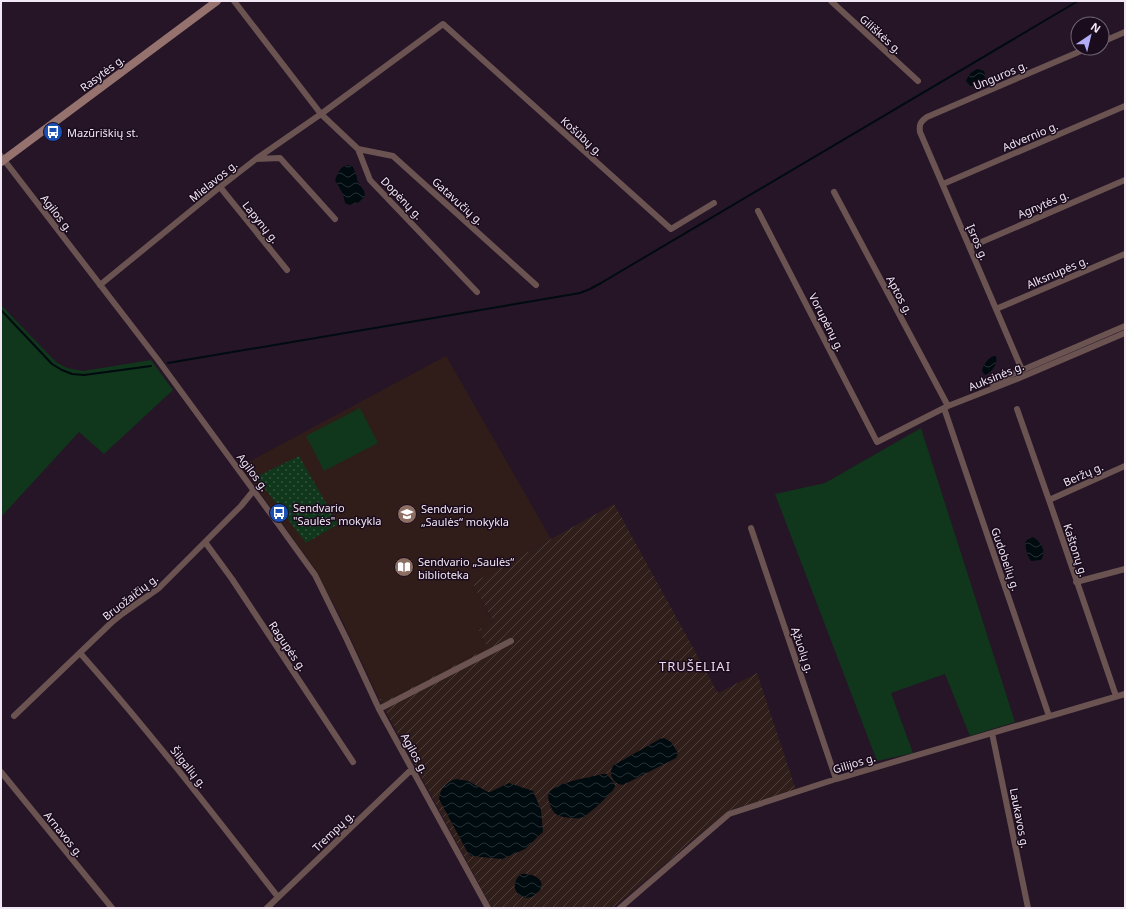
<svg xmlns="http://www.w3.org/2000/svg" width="1126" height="909" font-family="'Noto Sans',sans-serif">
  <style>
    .industrial { fill: url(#industrial-furrows) }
    .education { fill: #301d1a }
    .green { fill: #10361b }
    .park { fill: url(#park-dots) }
    .water { fill: url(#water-waves) }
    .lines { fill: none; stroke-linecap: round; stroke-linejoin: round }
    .stream { stroke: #000b10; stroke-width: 2 }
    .minor { stroke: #6a5351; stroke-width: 6 }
    .secondary { stroke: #96726f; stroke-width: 8 }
    .labels { text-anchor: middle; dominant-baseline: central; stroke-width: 3; stroke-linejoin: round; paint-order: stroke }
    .street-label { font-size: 11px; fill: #f2e7f4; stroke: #1b0c1d }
    .poi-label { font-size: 11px; fill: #f2e7f4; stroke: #1b0c1d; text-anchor: start }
    .quarter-label { font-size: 13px; letter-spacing: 1px; fill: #ecd6ef; stroke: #1b0c1d }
  </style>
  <defs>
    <pattern id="industrial-furrows" width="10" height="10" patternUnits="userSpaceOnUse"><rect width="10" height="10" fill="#301e1a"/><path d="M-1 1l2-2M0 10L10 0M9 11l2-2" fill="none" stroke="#4e3f3c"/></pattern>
    <pattern id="park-dots" width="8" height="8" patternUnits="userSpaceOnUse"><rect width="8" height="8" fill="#10361b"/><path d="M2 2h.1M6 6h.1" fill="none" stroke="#33533d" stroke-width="1.8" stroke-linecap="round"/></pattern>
    <pattern id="water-waves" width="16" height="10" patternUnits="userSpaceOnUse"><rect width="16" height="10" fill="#000b10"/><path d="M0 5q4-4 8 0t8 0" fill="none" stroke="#262f33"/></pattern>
  </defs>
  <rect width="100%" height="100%" fill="#251527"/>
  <path class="industrial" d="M 614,504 L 718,693 L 757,673 L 796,790 L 733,809 L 724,814 L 613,908 L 492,908 L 379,699 L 391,698 L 487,648 L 478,630 L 493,621 L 472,583 Z"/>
  <path class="education" d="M 446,356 L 551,539 L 472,583 L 493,622 L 479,630 L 487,648 L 391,698 L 379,699 L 341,618 L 314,568 L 241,466 Z"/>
  <path class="green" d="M 1,305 L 56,362 L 67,368 L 83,371 L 151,360 L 173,390 L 104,454 L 79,432 L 1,517 Z
    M 360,408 L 378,443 L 324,471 L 306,436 Z
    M 921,428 L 1015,722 L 970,736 L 945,674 L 891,693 L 913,753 L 877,761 L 775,494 L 825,483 Z"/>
  <path class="park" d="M 299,456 L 338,524 L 306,543 L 256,477 Z"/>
  <path class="water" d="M 978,69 L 984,71 C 988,81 980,87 971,87 L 966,81 C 968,75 972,71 978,69 Z
    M 349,165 L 353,167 L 357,177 L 357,180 L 364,191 L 365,196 L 358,203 L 349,205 L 345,203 L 343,194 L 335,180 C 338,172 340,166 349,165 Z
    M 994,356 L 996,356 C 998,364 992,372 985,375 L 982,371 C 983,365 988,358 994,356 Z
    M 1033,537 C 1041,542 1047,551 1041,560 L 1031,561 L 1027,554 L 1025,543 L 1027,540 Z
    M 664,738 L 671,742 L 678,753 L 676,758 L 623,785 C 613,784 607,773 614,765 L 660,739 Z
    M 603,774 L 607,774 L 608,776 C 610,778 615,783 615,786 C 616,790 588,815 583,817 C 579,819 575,818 571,818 C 560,817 554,816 550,805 C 549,801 547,797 549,793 C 556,782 591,777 603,774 Z
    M 456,779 L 468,781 L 488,792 L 490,792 L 509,783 L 533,791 L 541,810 L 543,832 L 525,849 L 502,859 L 471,856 L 468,853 L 439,799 C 440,789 446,782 456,779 Z
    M 521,874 C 528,873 545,877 541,888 C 540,891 538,892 537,893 C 523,907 505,887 521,874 Z"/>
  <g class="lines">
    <path class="stream" d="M 1,310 L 52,364 L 62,370 L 72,374 L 84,375 L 151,366
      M 168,363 L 539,300 L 580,293 L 590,289 L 601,283 L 1078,1"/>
    <path class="minor" d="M 234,1 L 321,114 L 358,149 L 370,180 L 477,292
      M 831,1 L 918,81
      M 1102,42 L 1125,32
      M 358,149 L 393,156 L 536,285
      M 1,156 L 158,360 L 276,521 L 315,575 L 347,640 L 379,709 L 488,908
      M 256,159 L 321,114 L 443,24 L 671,229 L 714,203
      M 943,184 L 1125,106
      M 220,187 L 287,270
      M 834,192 L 948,406
      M 758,211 L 877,442 L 948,406 L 1017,379 L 1125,333
      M 970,247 L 1125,180
      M 100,285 L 220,187 L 256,159 L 280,158 L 335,219
      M 996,309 L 1125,254
      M 1022,370 L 996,309 L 920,132 C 919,125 920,122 927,117 L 1088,48
      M 992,383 L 1125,326
      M 944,408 L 1049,716
      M 1017,409 L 1049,500 L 1116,696
      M 1049,500 L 1125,466
      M 751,528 L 836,779
      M 205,542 L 232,579 L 353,762
      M 1076,582 L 1125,569
      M 80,653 C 150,732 214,815 278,897
      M 379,709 L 511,641
      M 14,716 L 111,623 L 122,614 L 159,588 L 241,506 L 254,490
      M 992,733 L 1028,908
      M 1,772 L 112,908
      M 267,908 L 412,769
      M 620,908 L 729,814 L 836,779 L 1125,694"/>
    <path class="secondary" d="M 1,162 L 217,1"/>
  </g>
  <defs>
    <symbol id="bus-disc" viewBox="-11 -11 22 22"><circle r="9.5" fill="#1a4fb4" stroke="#1b0c1d"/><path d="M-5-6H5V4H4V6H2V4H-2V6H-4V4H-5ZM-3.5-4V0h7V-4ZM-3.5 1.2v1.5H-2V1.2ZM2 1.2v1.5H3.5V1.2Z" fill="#fff"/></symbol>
    <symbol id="school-disc" viewBox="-11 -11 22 22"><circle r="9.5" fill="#8d6e63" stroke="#1b0c1d"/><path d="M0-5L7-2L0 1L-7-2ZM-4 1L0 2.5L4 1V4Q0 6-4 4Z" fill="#fff"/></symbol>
    <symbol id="library-disc" viewBox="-11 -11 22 22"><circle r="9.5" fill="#8d6e63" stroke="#1b0c1d"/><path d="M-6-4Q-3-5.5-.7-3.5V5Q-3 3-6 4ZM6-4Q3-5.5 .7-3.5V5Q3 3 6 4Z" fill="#fff"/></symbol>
  </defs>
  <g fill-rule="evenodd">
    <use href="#bus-disc" x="42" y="121" width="22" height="22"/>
    <use href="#bus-disc" x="268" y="502" width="22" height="22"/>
    <use href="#school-disc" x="396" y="503" width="22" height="22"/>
    <use href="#library-disc" x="393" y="556" width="22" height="22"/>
  </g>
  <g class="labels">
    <g class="street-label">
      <text transform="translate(881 34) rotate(42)">Giliškės g.</text>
      <text transform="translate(102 73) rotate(-37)">Rasytės g.</text>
      <text transform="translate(1000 75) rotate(-23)">Unguros g.</text>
      <text transform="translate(582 136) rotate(42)">Košūbų g.</text>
      <text transform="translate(1030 136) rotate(-23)">Advernio g.</text>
      <text transform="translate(213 181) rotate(-39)">Mielavos g.</text>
      <text transform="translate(402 198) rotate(46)">Dopėnų g.</text>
      <text transform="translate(458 201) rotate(42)">Gatavučių g.</text>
      <text transform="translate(1043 204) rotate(-23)">Agnytės g.</text>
      <text transform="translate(57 213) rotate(52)">Agilos g.</text>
      <text transform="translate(261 222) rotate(51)">Lapynų g.</text>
      <text transform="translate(978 242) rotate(67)">Įsros g.</text>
      <text transform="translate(1057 272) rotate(-23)">Alksnupės g.</text>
      <text transform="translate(900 295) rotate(62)">Aptos g.</text>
      <text transform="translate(827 322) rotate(63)">Vorupėnų g.</text>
      <text transform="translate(996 376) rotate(-22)">Auksinės g.</text>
      <text transform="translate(253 472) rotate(53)">Agilos g.</text>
      <text transform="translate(1083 474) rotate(-24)">Beržų g.</text>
      <text transform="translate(1076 550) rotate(72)">Kaštonų g.</text>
      <text transform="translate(1006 559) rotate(71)">Gudobelių g.</text>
      <text transform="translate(130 597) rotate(-38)">Bruožaičių g.</text>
      <text transform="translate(288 646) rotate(56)">Ragupės g.</text>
      <text transform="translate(803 650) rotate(71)">Ąžuolų g.</text>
      <text transform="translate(415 753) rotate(61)">Agilos g.</text>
      <text transform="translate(854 763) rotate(-17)">Gilijos g.</text>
      <text transform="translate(189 767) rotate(51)">Šilgalių g.</text>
      <text transform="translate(1020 818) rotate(79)">Laukavos g.</text>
      <text transform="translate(333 831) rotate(-44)">Trempų g.</text>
      <text transform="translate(64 834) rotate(51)">Arnavos g.</text>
    </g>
    <g class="poi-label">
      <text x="67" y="132">Mazūriškių st.</text>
      <text x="293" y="507">Sendvario<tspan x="293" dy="13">"Saulės" mokykla</tspan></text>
      <text x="421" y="508">Sendvario<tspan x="421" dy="13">„Saulės“ mokykla</tspan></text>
      <text x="418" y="561">Sendvario „Saulės“<tspan x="418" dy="13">biblioteka</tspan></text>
    </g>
    <g class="quarter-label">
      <text x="695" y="666">TRUŠELIAI</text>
    </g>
  </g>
  <rect width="1126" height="909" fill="none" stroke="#f2e7f4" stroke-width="4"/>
  <g transform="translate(1090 36) rotate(35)"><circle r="19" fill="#1b0c1d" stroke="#716473"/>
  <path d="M0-3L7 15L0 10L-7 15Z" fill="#b2adf9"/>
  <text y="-6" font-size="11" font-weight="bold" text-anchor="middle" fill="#f2e7f4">N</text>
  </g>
</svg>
